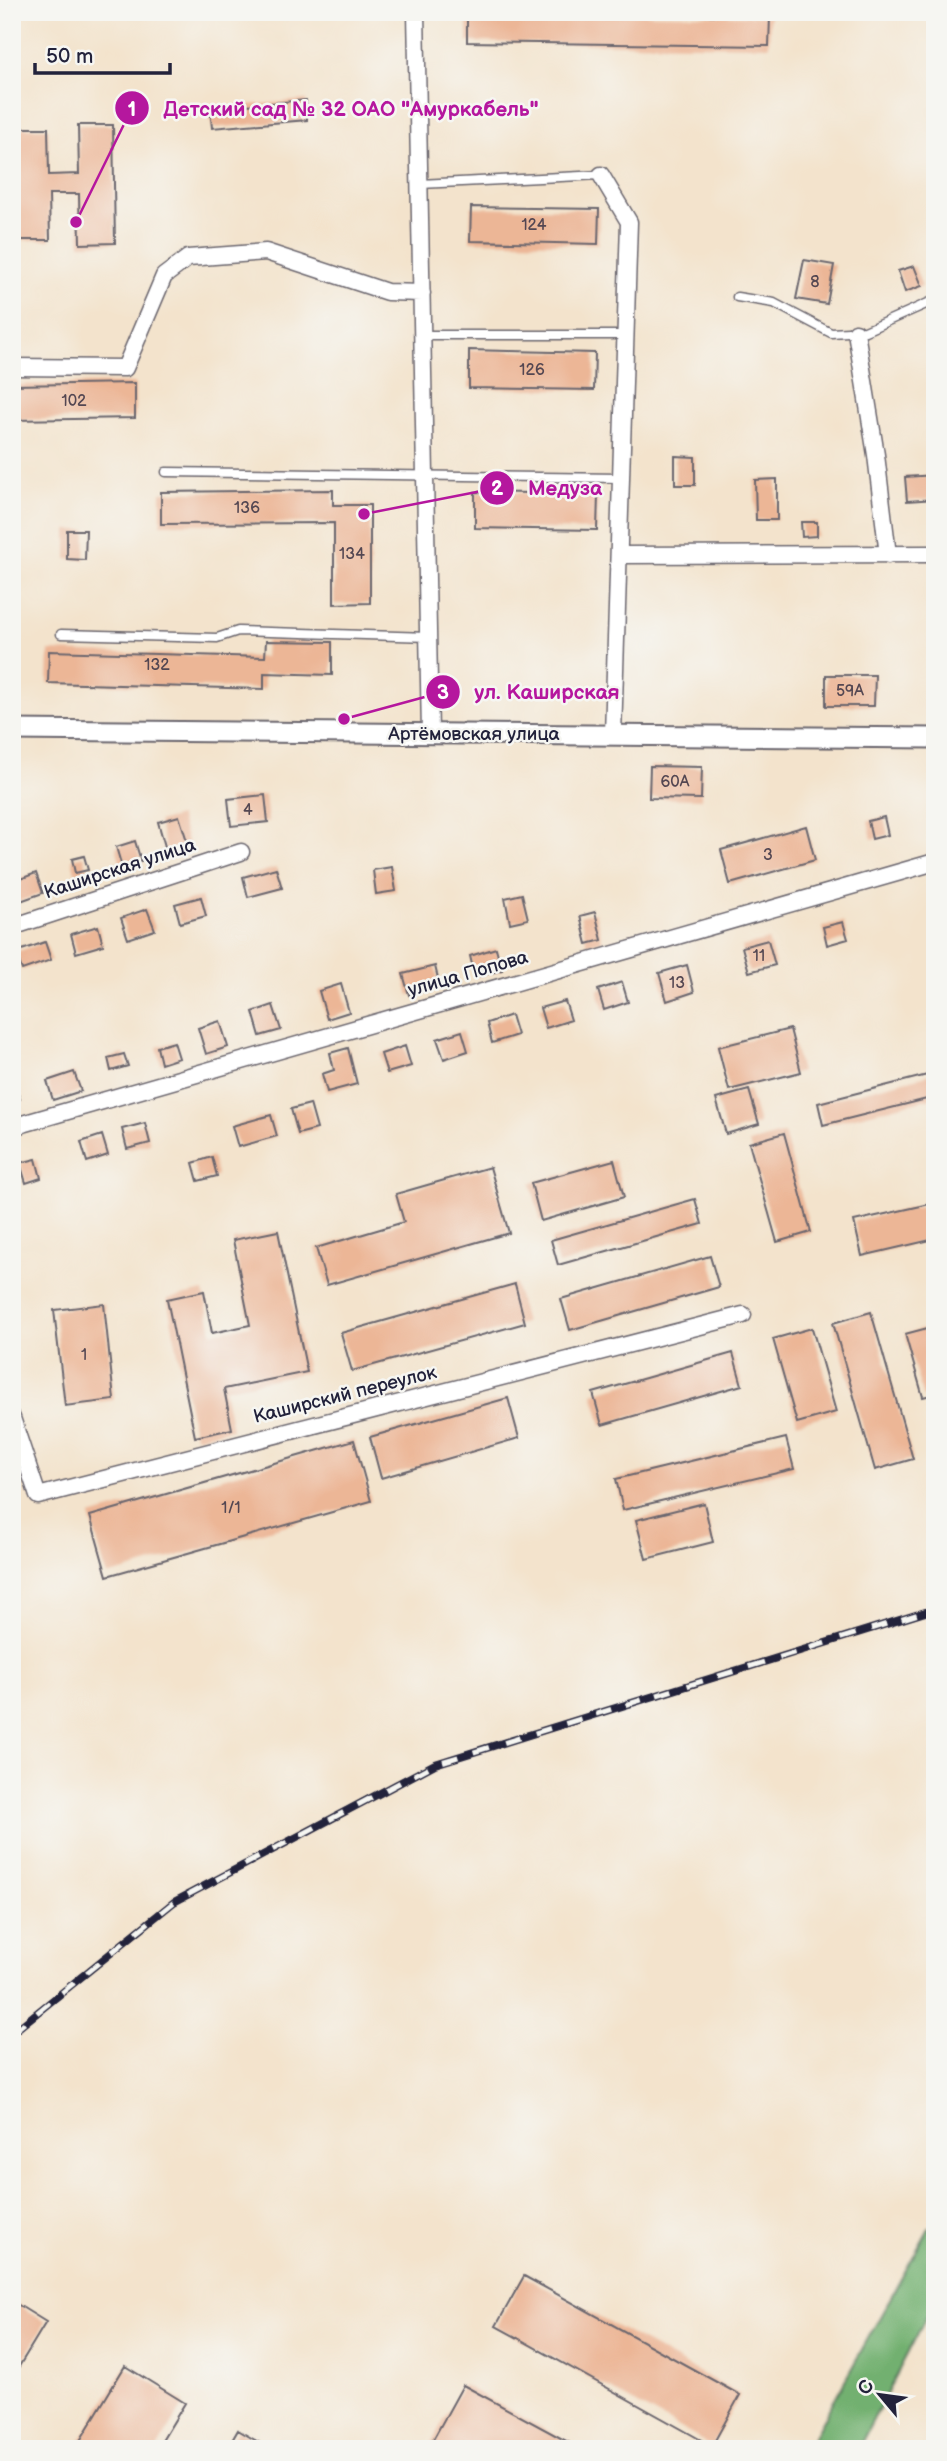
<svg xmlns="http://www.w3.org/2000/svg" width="947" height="2461" font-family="'Balsamiq Sans',sans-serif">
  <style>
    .forest { fill: #72b070; stroke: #4a6956; stroke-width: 2 }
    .building { fill: #ecb696 }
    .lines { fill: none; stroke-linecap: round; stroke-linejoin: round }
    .service-casing { stroke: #6b666e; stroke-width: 11 }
    .minor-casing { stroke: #6b666e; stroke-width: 19 }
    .tertiary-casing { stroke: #6b666e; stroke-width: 23 }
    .service { stroke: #fff; stroke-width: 8 }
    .minor { stroke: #fff; stroke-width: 16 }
    .tertiary { stroke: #fff; stroke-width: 19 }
    .rail-casing { stroke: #22223b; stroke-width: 8 }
    .rail { stroke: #f6f6f2; stroke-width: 5; stroke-dasharray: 16; stroke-linecap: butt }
    .labels { text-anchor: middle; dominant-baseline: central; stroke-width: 5; stroke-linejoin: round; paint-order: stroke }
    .number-label { font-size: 16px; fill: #544752 }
    .street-label { font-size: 19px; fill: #22223b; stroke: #f6f6f2 }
    .leader { fill: none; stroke: #b5179e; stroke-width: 2.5 }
    .callout-dot { fill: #b5179e; stroke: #f6f6f2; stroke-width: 2.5 }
    .mark-label { font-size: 21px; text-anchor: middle; font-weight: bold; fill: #fff }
    .callout-label { font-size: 21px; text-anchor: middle; font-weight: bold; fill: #b5179e; stroke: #f6f6f2; stroke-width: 5; stroke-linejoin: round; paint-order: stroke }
  </style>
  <rect width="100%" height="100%" fill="#f6f6f2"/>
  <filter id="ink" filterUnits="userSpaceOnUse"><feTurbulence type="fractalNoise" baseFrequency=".0143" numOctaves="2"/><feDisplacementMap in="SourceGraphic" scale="14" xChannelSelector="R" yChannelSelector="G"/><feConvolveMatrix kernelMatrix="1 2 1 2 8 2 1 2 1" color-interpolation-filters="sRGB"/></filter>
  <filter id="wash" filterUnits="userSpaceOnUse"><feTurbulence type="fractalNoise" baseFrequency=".00686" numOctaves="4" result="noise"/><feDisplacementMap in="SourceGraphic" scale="28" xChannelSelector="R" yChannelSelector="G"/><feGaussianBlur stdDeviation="1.57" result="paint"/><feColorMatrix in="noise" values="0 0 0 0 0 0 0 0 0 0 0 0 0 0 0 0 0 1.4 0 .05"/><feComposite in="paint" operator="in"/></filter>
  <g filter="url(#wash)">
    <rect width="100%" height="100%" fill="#f3e3cc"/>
    <path class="forest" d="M 935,2226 L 935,2307 L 931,2308 L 858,2449 L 807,2449 L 929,2228 Z"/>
    <g id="blocks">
      <path class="building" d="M 467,12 L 770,16 L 769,46 L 467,42 Z
        M 306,100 L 307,120 L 212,128 L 210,108 Z
        M 78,125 L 113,125 L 115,243 L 80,244 L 79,194 L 49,194 L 50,240 L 12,240 L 12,128 L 48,128 L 49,175 L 79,174 Z
        M 471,207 L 599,209 L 598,244 L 470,241 Z
        M 804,260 L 834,265 L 827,304 L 796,299 Z
        M 914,266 L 922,286 L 905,292 L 898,271 Z
        M 469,350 L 595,353 L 594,390 L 469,388 Z
        M 135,383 L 135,418 L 12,420 L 12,385 Z
        M 675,456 L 695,457 L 695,485 L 675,485 Z
        M 935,475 L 935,499 L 907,501 L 905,477 Z
        M 777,479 L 777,520 L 756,520 L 755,480 Z
        M 333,490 L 333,505 L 370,505 L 370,603 L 334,604 L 334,523 L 161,524 L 161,492 Z
        M 475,492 L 598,494 L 597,530 L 475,528 Z
        M 801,522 L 817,522 L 817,536 L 802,537 Z
        M 67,530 L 86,530 L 85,560 L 67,559 Z
        M 266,641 L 332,642 L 332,675 L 264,673 L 264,689 L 48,683 L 49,651 L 265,657 Z
        M 826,675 L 875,675 L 874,706 L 826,706 Z
        M 650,766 L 702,767 L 701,799 L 649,798 Z
        M 265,795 L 268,822 L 231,826 L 228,799 Z
        M 179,816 L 188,844 L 166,850 L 158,822 Z
        M 884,817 L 888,835 L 872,839 L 868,821 Z
        M 806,826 L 815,860 L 730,884 L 721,850 Z
        M 135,841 L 141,861 L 122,867 L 116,847 Z
        M 84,856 L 88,870 L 75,873 L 72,859 Z
        M 392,867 L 396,891 L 376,894 L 373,870 Z
        M 276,868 L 282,888 L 248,897 L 243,877 Z
        M 36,873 L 43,893 L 12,904 L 12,882 Z
        M 522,894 L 528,919 L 510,923 L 505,898 Z
        M 201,897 L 206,916 L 180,923 L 175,904 Z
        M 147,909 L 155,930 L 128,939 L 121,918 Z
        M 595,912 L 602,940 L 587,944 L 580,916 Z
        M 843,922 L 848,939 L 827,945 L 823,927 Z
        M 98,926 L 103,945 L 76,953 L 71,934 Z
        M 768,940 L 775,965 L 749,972 L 742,947 Z
        M 45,942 L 51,960 L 22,970 L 16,952 Z
        M 496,948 L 502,970 L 475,977 L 470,956 Z
        M 687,965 L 694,992 L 667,1001 L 659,973 Z
        M 435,966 L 440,987 L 409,995 L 403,974 Z
        M 622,982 L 628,1002 L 604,1010 L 598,990 Z
        M 341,984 L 349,1012 L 327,1019 L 319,991 Z
        M 565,1001 L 571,1020 L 546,1028 L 540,1008 Z
        M 273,1005 L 281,1030 L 260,1036 L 253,1012 Z
        M 511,1015 L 517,1035 L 492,1043 L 487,1023 Z
        M 220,1021 L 228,1047 L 206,1054 L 198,1028 Z
        M 790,1029 L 801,1072 L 729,1090 L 718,1047 Z
        M 462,1031 L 468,1051 L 444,1059 L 437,1039 Z
        M 174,1042 L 179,1058 L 161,1064 L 157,1047 Z
        M 405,1046 L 411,1066 L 387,1073 L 381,1054 Z
        M 348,1048 L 357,1084 L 327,1092 L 322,1074 L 334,1070 L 330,1053 Z
        M 124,1054 L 128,1066 L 111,1071 L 108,1058 Z
        M 74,1072 L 81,1091 L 53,1100 L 47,1081 Z
        M 935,1073 L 935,1097 L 823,1125 L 818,1103 Z
        M 12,1079 L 20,1099 L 12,1103 Z
        M 749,1090 L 759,1124 L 726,1134 L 716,1099 Z
        M 310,1104 L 317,1129 L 298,1134 L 291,1109 Z
        M 271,1115 L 277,1136 L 238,1147 L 232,1126 Z
        M 145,1123 L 150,1143 L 127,1149 L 122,1129 Z
        M 784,1133 L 811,1232 L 777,1242 L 749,1143 Z
        M 102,1135 L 108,1155 L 87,1162 L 81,1142 Z
        M 212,1157 L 217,1176 L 198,1181 L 193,1163 Z
        M 36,1159 L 41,1178 L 26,1183 L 20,1163 Z
        M 614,1160 L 624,1197 L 541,1221 L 531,1183 Z
        M 490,1167 L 509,1233 L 327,1285 L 316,1248 L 404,1222 L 396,1194 Z
        M 695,1199 L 702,1224 L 558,1265 L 551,1240 Z
        M 930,1204 L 935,1225 L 935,1239 L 862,1256 L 854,1221 Z
        M 278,1231 L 307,1372 L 224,1389 L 232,1429 L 195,1437 L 167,1299 L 204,1291 L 212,1333 L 250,1325 L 233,1240 Z
        M 710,1256 L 719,1287 L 570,1330 L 561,1299 Z
        M 515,1284 L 525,1323 L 352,1371 L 341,1333 Z
        M 104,1304 L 114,1400 L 65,1406 L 54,1310 Z
        M 871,1312 L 913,1459 L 875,1470 L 833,1323 Z
        M 935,1326 L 935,1394 L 923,1397 L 905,1334 Z
        M 812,1328 L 836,1412 L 797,1423 L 773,1339 Z
        M 733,1353 L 742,1385 L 602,1425 L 593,1393 Z
        M 508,1398 L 519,1438 L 381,1478 L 370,1437 Z
        M 786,1438 L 794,1469 L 623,1510 L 616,1479 Z
        M 354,1440 L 371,1501 L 107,1576 L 90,1516 Z
        M 704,1503 L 713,1542 L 646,1559 L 636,1520 Z
        M 524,2276 L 740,2395 L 712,2446 L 496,2326 Z
        M 12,2301 L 46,2322 L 12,2378 Z
        M 125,2366 L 185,2403 L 157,2449 L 75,2449 Z
        M 463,2385 L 581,2449 L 437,2449 L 430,2445 Z
        M 238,2430 L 270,2449 L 227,2449 Z"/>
    </g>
  </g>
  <g filter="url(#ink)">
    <use href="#blocks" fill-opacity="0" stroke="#6b666e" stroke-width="2"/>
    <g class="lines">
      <defs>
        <path id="service" d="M 420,184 L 601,175
          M 737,297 L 774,303 L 831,333 L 865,331 L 935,300
          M 423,335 L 625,335
          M 166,472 L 621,478
          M 61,634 L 217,638 L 238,631 L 429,637"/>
        <path id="minor" d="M 416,12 L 430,733
          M 601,175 L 629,222 L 613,735
          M 856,332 L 876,455 L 888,555
          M 12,367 L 125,368 L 164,276 L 188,258 L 266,252 L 387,292 L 422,293
          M 619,555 L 935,554
          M 12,927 L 241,852
          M 12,1127 L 935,862
          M 12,1418 L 38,1496 L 743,1315"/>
        <path id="tertiary" d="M 12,730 L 935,738"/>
      </defs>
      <use href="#service" class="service-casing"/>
      <use href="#minor" class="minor-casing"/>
      <use href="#tertiary" class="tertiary-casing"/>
      <use href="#service" class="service"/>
      <use href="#minor" class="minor"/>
      <use href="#tertiary" class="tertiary"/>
      <defs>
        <path id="rail" d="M 12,2033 L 174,1902 L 435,1764 L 935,1609"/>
      </defs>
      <use href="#rail" class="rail-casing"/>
      <use href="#rail" class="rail"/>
    </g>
  </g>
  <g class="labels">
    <g class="number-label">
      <text x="534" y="225">124</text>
      <text x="815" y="282">8</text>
      <text x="532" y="370">126</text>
      <text x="74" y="401">102</text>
      <text x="247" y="508">136</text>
      <text x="352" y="554">134</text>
      <text x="157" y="665">132</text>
      <text x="850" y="691">59А</text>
      <text x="675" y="782">60А</text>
      <text x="248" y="810">4</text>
      <text x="768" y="855">3</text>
      <text x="759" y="956">11</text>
      <text x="677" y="983">13</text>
      <text x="84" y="1355">1</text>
      <text x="231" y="1508">1/1</text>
    </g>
    <g class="street-label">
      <text x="474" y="734">Артёмовская улица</text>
      <text transform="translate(120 869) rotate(-18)">Каширская улица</text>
      <text transform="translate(468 974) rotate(-16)">улица Попова</text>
      <text transform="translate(345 1395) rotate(-14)">Каширский переулок</text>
    </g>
  </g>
  <path class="leader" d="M76 222L132 108M364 514L497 488M344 719L443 692"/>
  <g class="callout-dot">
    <circle cx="76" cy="222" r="7"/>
    <circle cx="364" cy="514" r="7"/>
    <circle cx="344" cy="719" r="7"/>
    <circle cx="132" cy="108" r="18"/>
    <circle cx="497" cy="488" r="18"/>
    <circle cx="443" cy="692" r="18"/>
  </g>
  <g class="mark-label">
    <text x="132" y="116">1</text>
    <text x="497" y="495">2</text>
    <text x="443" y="699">3</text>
  </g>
  <g class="callout-label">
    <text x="351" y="116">Детский сад № 32 ОАО "Амуркабель"</text>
    <text x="565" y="495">Медуза</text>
    <text x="547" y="699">ул. Каширская</text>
  </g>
  <rect width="947" height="2461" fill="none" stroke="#f6f6f2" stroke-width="42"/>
  <g transform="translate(880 2395) rotate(299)" stroke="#f6f6f2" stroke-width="5" paint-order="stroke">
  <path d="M0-5L12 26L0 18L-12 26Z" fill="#22223b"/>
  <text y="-10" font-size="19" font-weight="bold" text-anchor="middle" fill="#22223b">С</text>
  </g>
  <path d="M35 63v10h135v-10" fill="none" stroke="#22223b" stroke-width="3.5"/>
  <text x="46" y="63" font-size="21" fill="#22223b" stroke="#f6f6f2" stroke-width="5" paint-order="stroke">50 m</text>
</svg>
